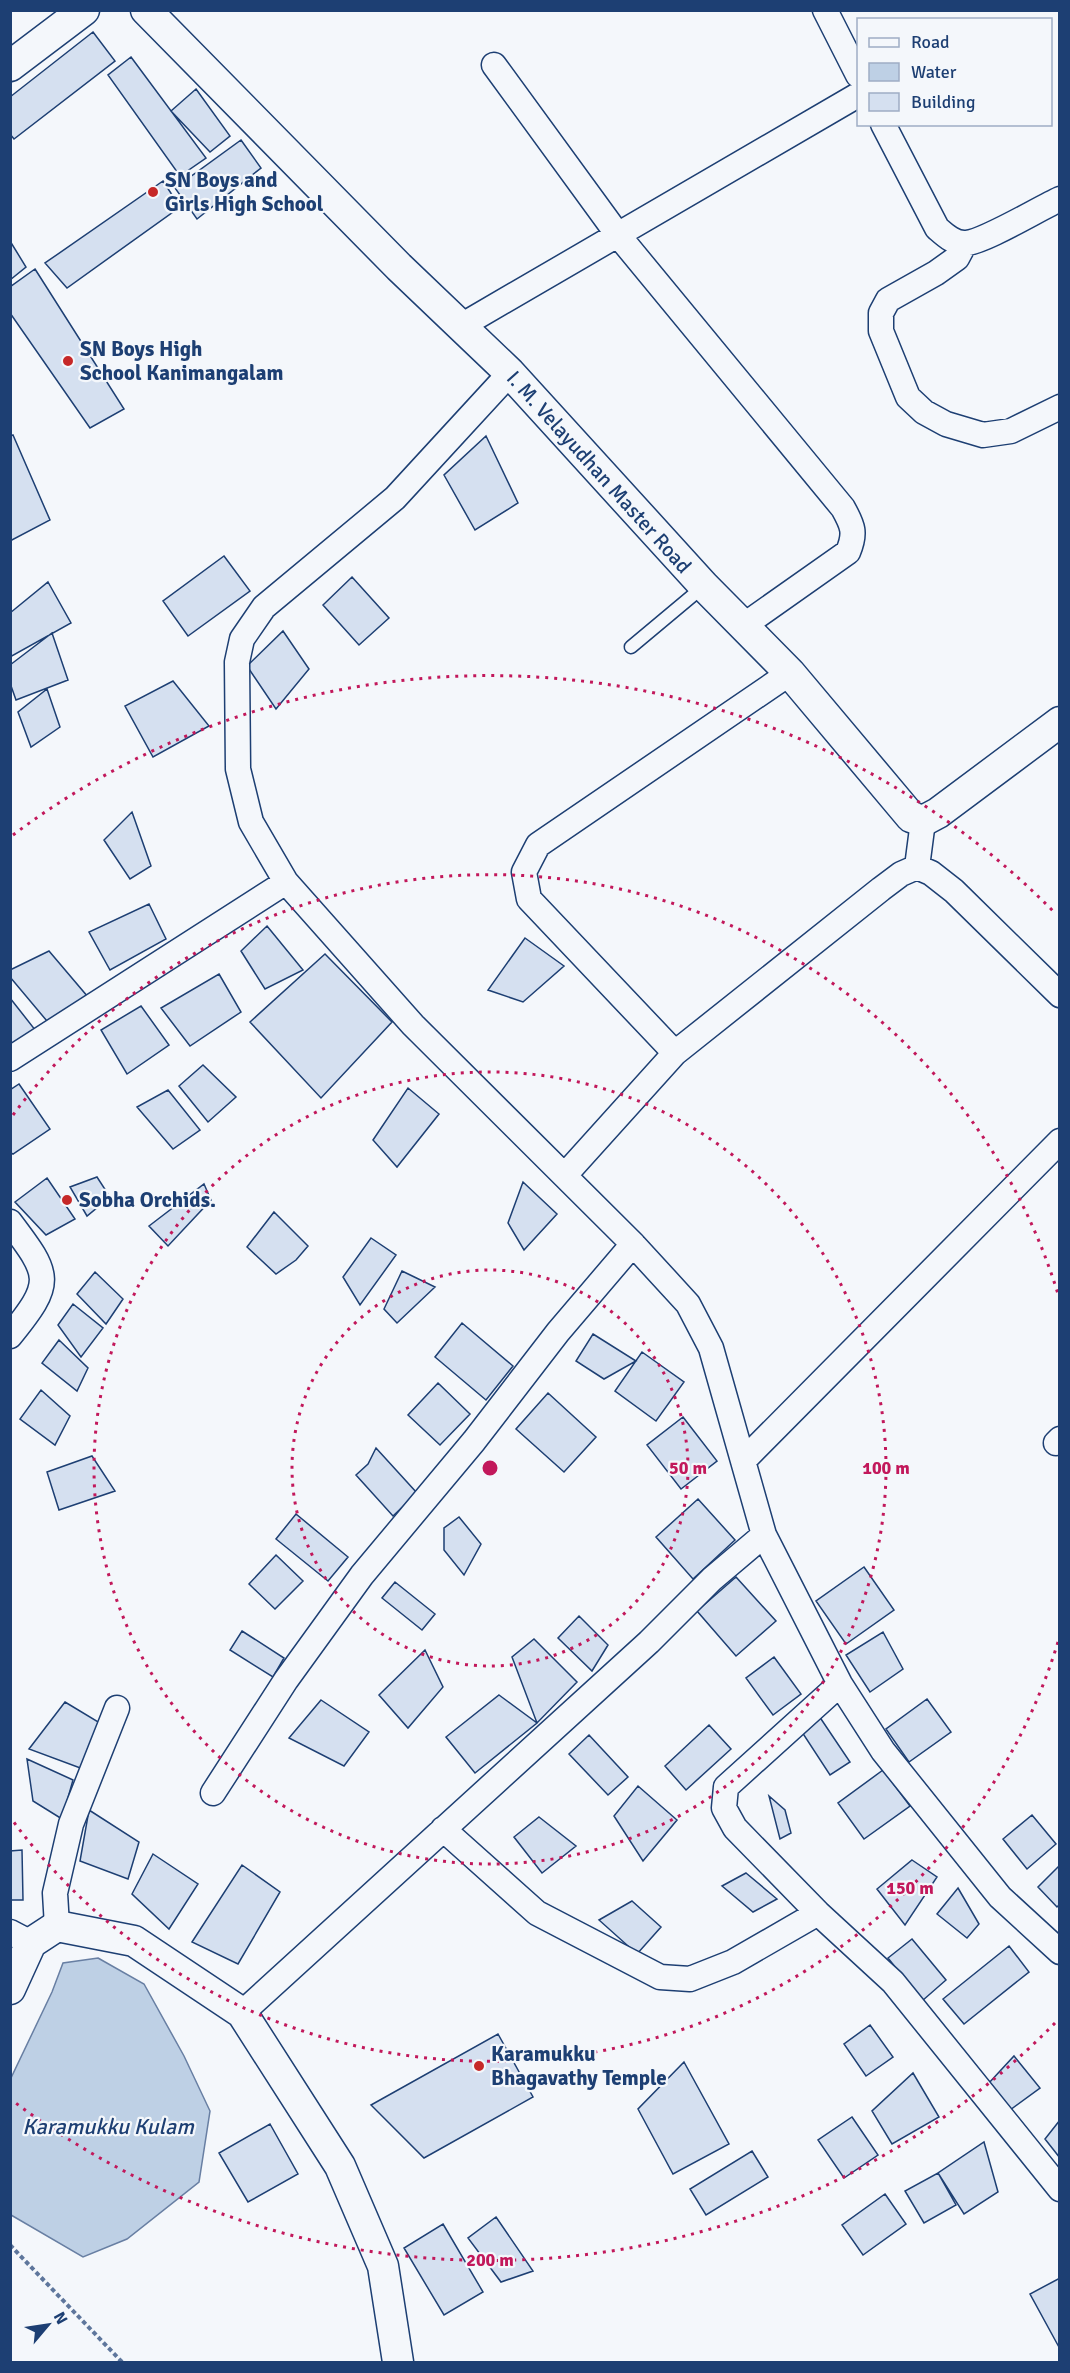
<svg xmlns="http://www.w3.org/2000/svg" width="1070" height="2373" font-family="Signika,sans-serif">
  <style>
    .water { fill: #bed0e5; stroke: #687fa3; stroke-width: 1.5 }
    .building { fill: #d5e0f0; stroke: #1d3f73; stroke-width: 1.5 }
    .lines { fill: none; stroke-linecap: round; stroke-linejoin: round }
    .service-casing { stroke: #1d3f73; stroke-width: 15 }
    .minor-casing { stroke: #1d3f73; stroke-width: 27 }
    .tertiary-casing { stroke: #1d3f73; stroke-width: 33 }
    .path { stroke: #5e769c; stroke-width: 4; stroke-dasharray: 4.5 3; stroke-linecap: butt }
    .service { stroke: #f4f7fb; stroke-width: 12 }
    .minor { stroke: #f4f7fb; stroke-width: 24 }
    .tertiary { stroke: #f4f7fb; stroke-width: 30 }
    .ring { fill: none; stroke: #c2185b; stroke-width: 3; stroke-dasharray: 3 6 }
    .poi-dot { fill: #c62828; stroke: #f4f7fb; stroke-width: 2 }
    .labels { text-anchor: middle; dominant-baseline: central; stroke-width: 4.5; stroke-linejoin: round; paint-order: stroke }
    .poi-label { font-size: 21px; font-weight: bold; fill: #1d3f73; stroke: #f4f7fb; text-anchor: start }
    .street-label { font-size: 21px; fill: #1d3f73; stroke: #f4f7fb }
    .water-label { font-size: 22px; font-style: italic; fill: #1d3f73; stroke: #f4f7fb }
    .centre { fill: #c2185b; stroke: #f4f7fb; stroke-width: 3 }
    .ring-label { font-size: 18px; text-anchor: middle; font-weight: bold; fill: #c2185b; stroke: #f4f7fb; stroke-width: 4.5; stroke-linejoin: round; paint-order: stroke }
  </style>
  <rect width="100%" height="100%" fill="#f4f7fb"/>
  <path class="water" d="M 98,1958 L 144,1984 L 184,2056 L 210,2111 L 199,2182 L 127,2239 L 83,2257 L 11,2215 L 11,2078 L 52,1992 L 63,1963 Z"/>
  <path class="building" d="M 93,32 L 115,61 L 14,139 L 10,134 L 10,97 Z
    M 131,57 L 206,158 L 180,176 L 108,75 Z
    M 196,89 L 230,136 L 210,152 L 171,111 Z
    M 241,140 L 261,168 L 197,219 L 175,188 Z
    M 163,181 L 180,207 L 67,288 L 45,263 Z
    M 10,241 L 26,267 L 10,280 Z
    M 35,269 L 124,409 L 90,428 L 10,313 L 10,287 Z
    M 13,435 L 50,520 L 10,541 L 10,436 Z
    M 486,436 L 518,503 L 475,530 L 444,475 Z
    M 224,556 L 250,591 L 188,636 L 163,601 Z
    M 352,577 L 389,618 L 359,645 L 323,605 Z
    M 48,582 L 71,623 L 10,657 L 10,613 Z
    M 283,631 L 309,669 L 276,709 L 247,666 Z
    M 52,633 L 68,680 L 16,700 L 10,683 L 10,665 Z
    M 173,681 L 209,726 L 153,757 L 125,706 Z
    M 47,689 L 60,727 L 31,747 L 18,712 Z
    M 132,812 L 151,866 L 130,879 L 104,840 Z
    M 149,904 L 166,939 L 110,970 L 89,932 Z
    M 267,926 L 303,970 L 265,989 L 241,951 Z
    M 525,938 L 564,966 L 523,1002 L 488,990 Z
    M 49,951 L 88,997 L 52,1027 L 10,977 L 10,970 Z
    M 325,954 L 392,1022 L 321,1098 L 250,1022 Z
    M 219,974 L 241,1012 L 190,1046 L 161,1008 Z
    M 10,998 L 36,1031 L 10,1050 Z
    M 141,1006 L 169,1045 L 127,1074 L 101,1030 Z
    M 203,1065 L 236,1097 L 208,1122 L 179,1086 Z
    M 19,1084 L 50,1129 L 13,1154 L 10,1152 L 10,1090 Z
    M 408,1088 L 439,1114 L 397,1167 L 373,1140 Z
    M 168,1090 L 200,1130 L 173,1149 L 137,1107 Z
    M 97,1177 L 110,1197 L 87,1216 L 70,1187 Z
    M 47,1178 L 75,1219 L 46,1235 L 15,1202 Z
    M 523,1182 L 557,1214 L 524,1250 L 508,1223 Z
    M 204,1184 L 211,1200 L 168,1246 L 149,1226 Z
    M 274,1212 L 308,1246 L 296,1260 L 276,1274 L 247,1247 Z
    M 371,1238 L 396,1255 L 360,1305 L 343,1277 Z
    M 402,1271 L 435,1287 L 397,1323 L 384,1309 Z
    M 95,1272 L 123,1299 L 106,1324 L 77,1294 Z
    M 73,1304 L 103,1328 L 81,1357 L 58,1325 Z
    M 462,1323 L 513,1366 L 486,1400 L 435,1357 Z
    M 593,1334 L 636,1361 L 604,1379 L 576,1361 Z
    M 59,1340 L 88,1368 L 77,1391 L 42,1363 Z
    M 642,1352 L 684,1382 L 656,1421 L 615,1391 Z
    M 438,1383 L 470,1414 L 440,1445 L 408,1415 Z
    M 41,1390 L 70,1416 L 55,1445 L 20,1419 Z
    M 548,1393 L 596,1437 L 564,1472 L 516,1429 Z
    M 683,1417 L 717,1461 L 681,1489 L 647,1445 Z
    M 376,1448 L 417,1493 L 393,1516 L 356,1475 L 368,1464 Z
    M 92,1456 L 115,1491 L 59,1510 L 47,1472 Z
    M 698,1499 L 735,1540 L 693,1579 L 656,1537 Z
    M 296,1514 L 348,1557 L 328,1581 L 276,1539 Z
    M 459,1517 L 481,1544 L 464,1575 L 444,1550 L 444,1528 Z
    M 276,1555 L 303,1581 L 275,1609 L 249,1584 Z
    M 864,1567 L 894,1610 L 846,1644 L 816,1601 Z
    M 736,1577 L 776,1621 L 736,1656 L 697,1611 Z
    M 395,1582 L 435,1614 L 422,1630 L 382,1598 Z
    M 579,1616 L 608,1645 L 592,1671 L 558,1638 Z
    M 242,1631 L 284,1658 L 273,1677 L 230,1650 Z
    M 883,1632 L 903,1669 L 870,1692 L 846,1655 Z
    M 534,1639 L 577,1682 L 537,1723 L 512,1657 Z
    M 425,1650 L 443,1687 L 408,1728 L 379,1695 Z
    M 774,1657 L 801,1694 L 773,1715 L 746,1678 Z
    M 499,1695 L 537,1723 L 475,1773 L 446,1737 Z
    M 927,1699 L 951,1732 L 909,1762 L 886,1729 Z
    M 321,1700 L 369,1732 L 344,1766 L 289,1738 Z
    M 65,1702 L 100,1723 L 83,1769 L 29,1749 Z
    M 817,1713 L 850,1762 L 830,1775 L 798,1726 Z
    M 709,1725 L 731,1749 L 686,1790 L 665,1766 Z
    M 589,1735 L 628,1777 L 608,1795 L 569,1754 Z
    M 27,1759 L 73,1780 L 62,1819 L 33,1801 Z
    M 883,1770 L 910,1806 L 864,1839 L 838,1803 Z
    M 638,1786 L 677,1820 L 643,1861 L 614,1816 Z
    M 769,1796 L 785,1810 L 791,1833 L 780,1839 Z
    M 89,1810 L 139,1842 L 128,1879 L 80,1861 Z
    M 1032,1815 L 1056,1844 L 1027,1869 L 1003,1839 Z
    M 539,1817 L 576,1846 L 542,1873 L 514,1837 Z
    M 22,1850 L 23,1900 L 10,1900 L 10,1851 Z
    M 153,1854 L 198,1884 L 169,1929 L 132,1894 Z
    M 912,1860 L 937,1877 L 905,1925 L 877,1889 Z
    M 242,1865 L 280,1892 L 238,1964 L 192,1942 Z
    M 1060,1865 L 1060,1904 L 1057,1907 L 1038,1887 Z
    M 746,1873 L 777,1899 L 753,1912 L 722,1886 Z
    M 958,1888 L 979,1924 L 967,1938 L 937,1914 Z
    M 632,1901 L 661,1927 L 637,1954 L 599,1920 Z
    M 912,1939 L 946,1980 L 922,2001 L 888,1958 Z
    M 1009,1946 L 1029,1972 L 964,2024 L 943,1999 Z
    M 870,2025 L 893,2057 L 866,2076 L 844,2044 Z
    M 498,2034 L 533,2097 L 424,2158 L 371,2105 Z
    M 1014,2056 L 1040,2088 L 1010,2110 L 988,2084 Z
    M 684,2062 L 729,2144 L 673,2174 L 638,2109 Z
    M 913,2073 L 939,2117 L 892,2144 L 872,2111 Z
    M 852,2117 L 878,2155 L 844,2178 L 818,2140 Z
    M 1060,2120 L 1060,2158 L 1045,2139 Z
    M 270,2124 L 298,2174 L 248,2202 L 219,2153 Z
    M 984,2142 L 998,2192 L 964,2214 L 938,2173 Z
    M 752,2151 L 768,2177 L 706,2215 L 690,2189 Z
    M 938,2173 L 956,2205 L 924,2223 L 905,2191 Z
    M 885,2194 L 906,2224 L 863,2255 L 842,2225 Z
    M 496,2217 L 533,2271 L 501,2282 L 468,2238 Z
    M 443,2224 L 483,2292 L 444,2315 L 404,2248 Z
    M 1060,2278 L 1060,2349 L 1030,2294 Z"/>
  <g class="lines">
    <defs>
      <path id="service" d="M 631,647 L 704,586"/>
      <path id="minor" d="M 825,10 L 858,75
        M 494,65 L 618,235 L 843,508 C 853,526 856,533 848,552 L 743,626
        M 883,124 L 937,228 C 945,235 954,244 966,243 C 984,242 1040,208 1060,199
        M 965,243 L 957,258 L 936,273 L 888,300 L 881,313 L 881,331 L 908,397 L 924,412 L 946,424 L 983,435 L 1011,431 L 1060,407
        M 461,326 L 858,95
        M 510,373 L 395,498 L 264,607 L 242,639 L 237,662 L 238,769 L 251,822 L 286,882 L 413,1025 L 633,1244 L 688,1304 L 711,1348 L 764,1535 L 840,1684 L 883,1751 L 1000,1897 L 1060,1952
        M 923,821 L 917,867 L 931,873 L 954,891 L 1060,995
        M 675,1053 L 529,899 L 524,872 L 538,845 L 790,673
        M 10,1059 L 286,882
        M 565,1175 L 675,1053 L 881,889 L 901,874 L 917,867
        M 10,1222 C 51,1276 54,1282 10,1336
        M 1056,1443 L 1060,1439
        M 743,1461 L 1060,1141
        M 840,1684 L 726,1787 L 724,1808 L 735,1828 L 818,1913 L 893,1982 L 1060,2189
        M 213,1793 L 286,1680 L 362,1575 L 474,1441 L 558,1332 L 633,1244
        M 443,1829 L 537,1913 L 660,1977 L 690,1979 L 733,1962 L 818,1913
        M 57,1926 L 55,1893 L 71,1824 L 117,1708
        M 10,1932 L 31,1943
        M 242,2013 L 649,1642 L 712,1579 L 764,1535"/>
      <path id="tertiary" d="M 146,10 L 399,267 L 510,373 L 704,586 L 790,673 L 911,817 L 923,821 L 938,813 L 1060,722
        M 10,66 L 84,10
        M 10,1989 L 31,1943 L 57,1926 L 134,1941 L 242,2013 L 340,2166 L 383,2266 L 398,2362"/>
    </defs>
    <use href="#service" class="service-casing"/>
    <use href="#minor" class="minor-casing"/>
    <use href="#tertiary" class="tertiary-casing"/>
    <path class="path" d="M 10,2245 L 122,2362"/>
    <use href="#service" class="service"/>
    <use href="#minor" class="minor"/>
    <use href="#tertiary" class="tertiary"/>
  </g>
  <g class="ring">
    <circle cx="490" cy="1468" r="198"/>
    <circle cx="490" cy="1468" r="396"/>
    <path d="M1058 1642A594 594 0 0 1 13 1821M13 1115A594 594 0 0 1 1058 1294"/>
    <path d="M1055 2023A792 792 0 0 1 13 2101M13 835A792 792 0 0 1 1055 913"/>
  </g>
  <g class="poi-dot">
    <circle cx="153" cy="192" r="6"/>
    <circle cx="68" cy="361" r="6"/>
    <circle cx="67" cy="1200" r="6"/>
    <circle cx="479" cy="2066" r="6"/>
  </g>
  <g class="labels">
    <g class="poi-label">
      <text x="165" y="180">SN Boys and<tspan x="165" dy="24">Girls High School</tspan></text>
      <text x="80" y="349">SN Boys High<tspan x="80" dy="24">School Kanimangalam</tspan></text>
      <text x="79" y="1200">Sobha Orchids.</text>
      <text x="491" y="2054">Karamukku<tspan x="491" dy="24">Bhagavathy Temple</tspan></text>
    </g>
    <g class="street-label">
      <text transform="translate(599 472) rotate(48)">I. M. Velayudhan Master Road</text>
    </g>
    <g class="water-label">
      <text x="108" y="2126">Karamukku Kulam</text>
    </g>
  </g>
  <circle cx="490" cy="1468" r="9" class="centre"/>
  <g class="ring-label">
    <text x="688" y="1474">50 m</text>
    <text x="886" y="1474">100 m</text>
    <text x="910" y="1894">150 m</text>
    <text x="490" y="2266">200 m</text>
  </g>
  <rect width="1070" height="2373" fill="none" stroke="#1d3f73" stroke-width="24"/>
  <rect x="857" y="18" width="195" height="108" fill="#f4f7fb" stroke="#9eadc5" stroke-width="1.5"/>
  <rect x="869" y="38" width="30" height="9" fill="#f4f7fb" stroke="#9eadc5" stroke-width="1.5"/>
  <text x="911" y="48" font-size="18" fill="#1d3f73">Road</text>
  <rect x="869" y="63" width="30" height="18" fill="#bed0e5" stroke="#9eadc5" stroke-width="1.5"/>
  <text x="911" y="78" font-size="18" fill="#1d3f73">Water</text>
  <rect x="869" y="93" width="30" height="18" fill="#d5e0f0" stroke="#9eadc5" stroke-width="1.5"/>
  <text x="911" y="108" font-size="18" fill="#1d3f73">Building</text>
  <g transform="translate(48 2325) rotate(61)" stroke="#f4f7fb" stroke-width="4.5" paint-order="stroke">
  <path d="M0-4.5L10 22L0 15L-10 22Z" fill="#1d3f73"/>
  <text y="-9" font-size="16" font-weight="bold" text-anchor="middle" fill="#1d3f73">N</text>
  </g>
</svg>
